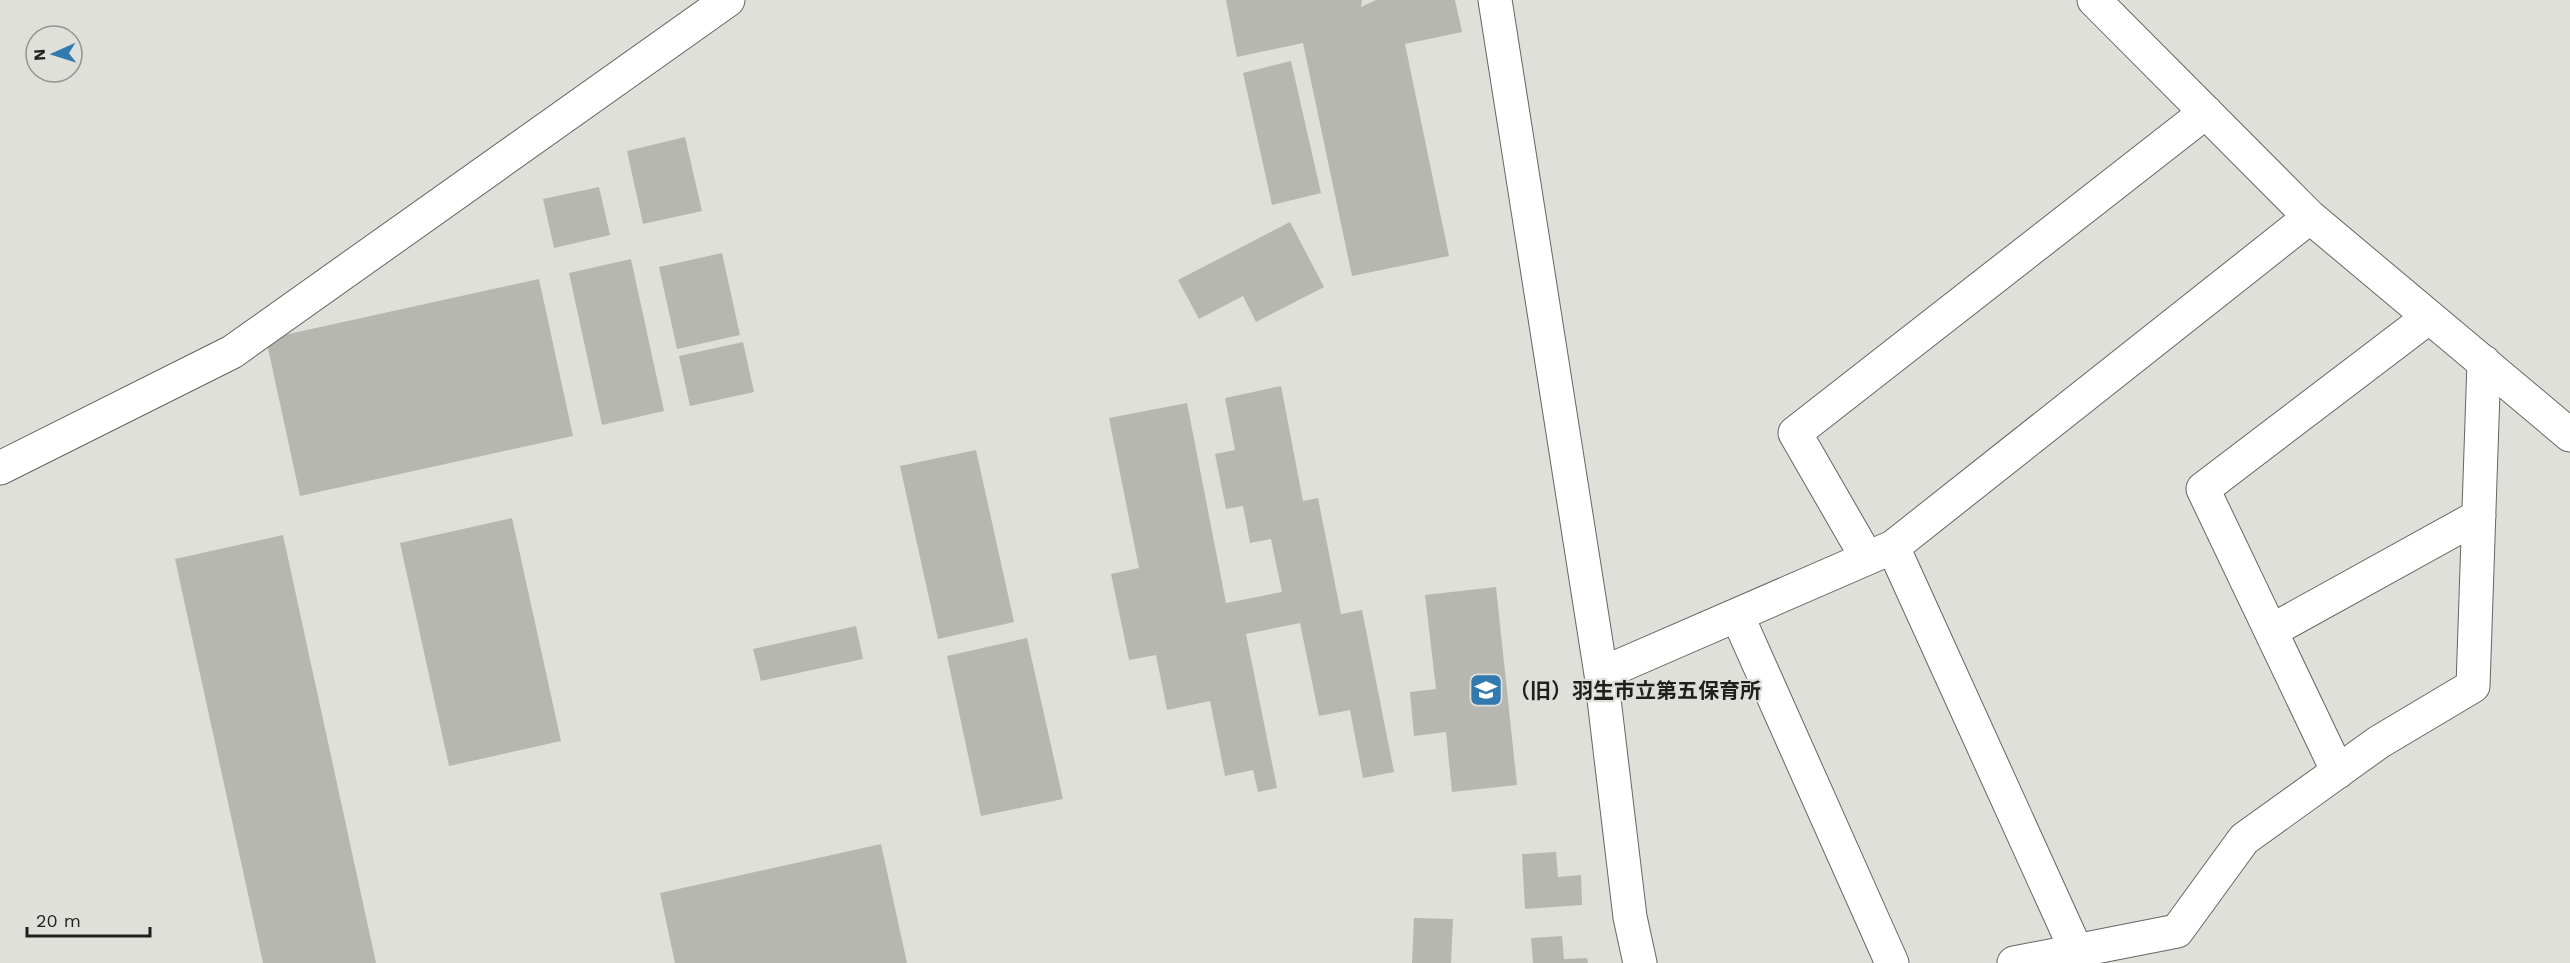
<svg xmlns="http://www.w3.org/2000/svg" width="2570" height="963" font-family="'Work Sans','Noto Sans JP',sans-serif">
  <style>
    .building { fill: #b7b7b2 }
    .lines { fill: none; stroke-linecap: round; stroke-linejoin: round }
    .minor-casing { stroke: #666561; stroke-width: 35 }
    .minor { stroke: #fff; stroke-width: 33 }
    .labels { text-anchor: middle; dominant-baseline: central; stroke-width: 4.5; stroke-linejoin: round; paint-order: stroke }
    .poi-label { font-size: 21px; font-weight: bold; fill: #1f1f1d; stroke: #e0e0db; text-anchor: start }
  </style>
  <rect width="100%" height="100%" fill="#e0e0db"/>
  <path class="building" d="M 1226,0 L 1362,0 L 1361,7 L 1376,0 L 1455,0 L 1462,32 L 1405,44 L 1449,256 L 1352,276 L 1303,43 L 1237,57 Z
    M 1291,61 L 1321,193 L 1272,205 L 1243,73 Z
    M 685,137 L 702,211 L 643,224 L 627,151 Z
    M 599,187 L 610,235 L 554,248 L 543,199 Z
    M 1290,222 L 1324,287 L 1256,322 L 1243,296 L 1199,319 L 1178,280 Z
    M 722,253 L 740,335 L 677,349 L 659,267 Z
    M 631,259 L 664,411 L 602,425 L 569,273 Z
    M 539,279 L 573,436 L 300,496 L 266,339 Z
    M 743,342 L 754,392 L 690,406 L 679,356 Z
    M 1281,386 L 1303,501 L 1318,498 L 1341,614 L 1362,610 L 1394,772 L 1363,778 L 1350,710 L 1319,716 L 1300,623 L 1246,634 L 1277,788 L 1258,792 L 1253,770 L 1225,776 L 1210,701 L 1167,710 L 1156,655 L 1129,660 L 1111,574 L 1139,568 L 1109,418 L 1187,403 L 1226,603 L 1282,592 L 1271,539 L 1250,543 L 1243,506 L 1226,509 L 1215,454 L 1235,450 L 1225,398 Z
    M 976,450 L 1014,622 L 938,639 L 900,466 Z
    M 512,518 L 561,741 L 449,766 L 400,543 Z
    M 283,535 L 376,963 L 263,963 L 175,559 Z
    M 1496,587 L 1517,785 L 1452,792 L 1446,732 L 1414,736 L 1410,692 L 1436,689 L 1425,595 Z
    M 856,626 L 863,659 L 761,681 L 753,649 Z
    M 1027,638 L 1063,799 L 981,816 L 947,656 Z
    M 881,844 L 907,963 L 675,963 L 660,893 Z
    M 1556,852 L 1558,877 L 1581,875 L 1582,905 L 1525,909 L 1522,854 Z
    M 1414,918 L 1453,919 L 1451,963 L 1412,963 Z
    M 1562,936 L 1564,959 L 1587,958 L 1588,963 L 1533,963 L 1531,938 Z"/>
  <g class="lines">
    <defs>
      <path id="minor" d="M 1495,0 L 1601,674 L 1630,917 L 1640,963
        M 2094,0 L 2310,217 L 2570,435
        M 0,468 L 232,352 L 728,0
        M 1893,547 L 2076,950
        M 1867,558 L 1795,433 L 2206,112
        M 1737,615 L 1892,963
        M 2271,631 L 2479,516
        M 1601,674 L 1893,547 L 2310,217
        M 2338,772 L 2203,489 L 2429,317
        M 2014,963 L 2177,931 L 2244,839 L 2379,742 L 2473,686 L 2484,362"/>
    </defs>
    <use href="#minor" class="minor-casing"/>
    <use href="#minor" class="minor"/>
  </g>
  <defs>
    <symbol id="school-square" viewBox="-11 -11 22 22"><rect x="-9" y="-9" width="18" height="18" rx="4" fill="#327aae" stroke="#e0e0db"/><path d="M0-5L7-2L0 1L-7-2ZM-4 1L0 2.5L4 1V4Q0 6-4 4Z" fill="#fff"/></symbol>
  </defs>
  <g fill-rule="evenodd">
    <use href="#school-square" x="1467" y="671" width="38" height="38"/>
  </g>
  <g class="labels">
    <g class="poi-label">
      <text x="1509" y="690">（旧）羽生市立第五保育所</text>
    </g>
  </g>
  <g transform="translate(54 54) rotate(267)"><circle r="28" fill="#e0e0db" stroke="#93938f" stroke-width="1.5"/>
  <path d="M0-4.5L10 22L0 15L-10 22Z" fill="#327aae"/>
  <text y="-9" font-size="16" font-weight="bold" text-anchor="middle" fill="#1f1f1d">N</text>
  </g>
  <path d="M27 927v9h123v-9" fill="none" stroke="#1f1f1d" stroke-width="3"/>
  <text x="36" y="927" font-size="18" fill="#1f1f1d" stroke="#e0e0db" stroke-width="4.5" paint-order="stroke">20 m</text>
</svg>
